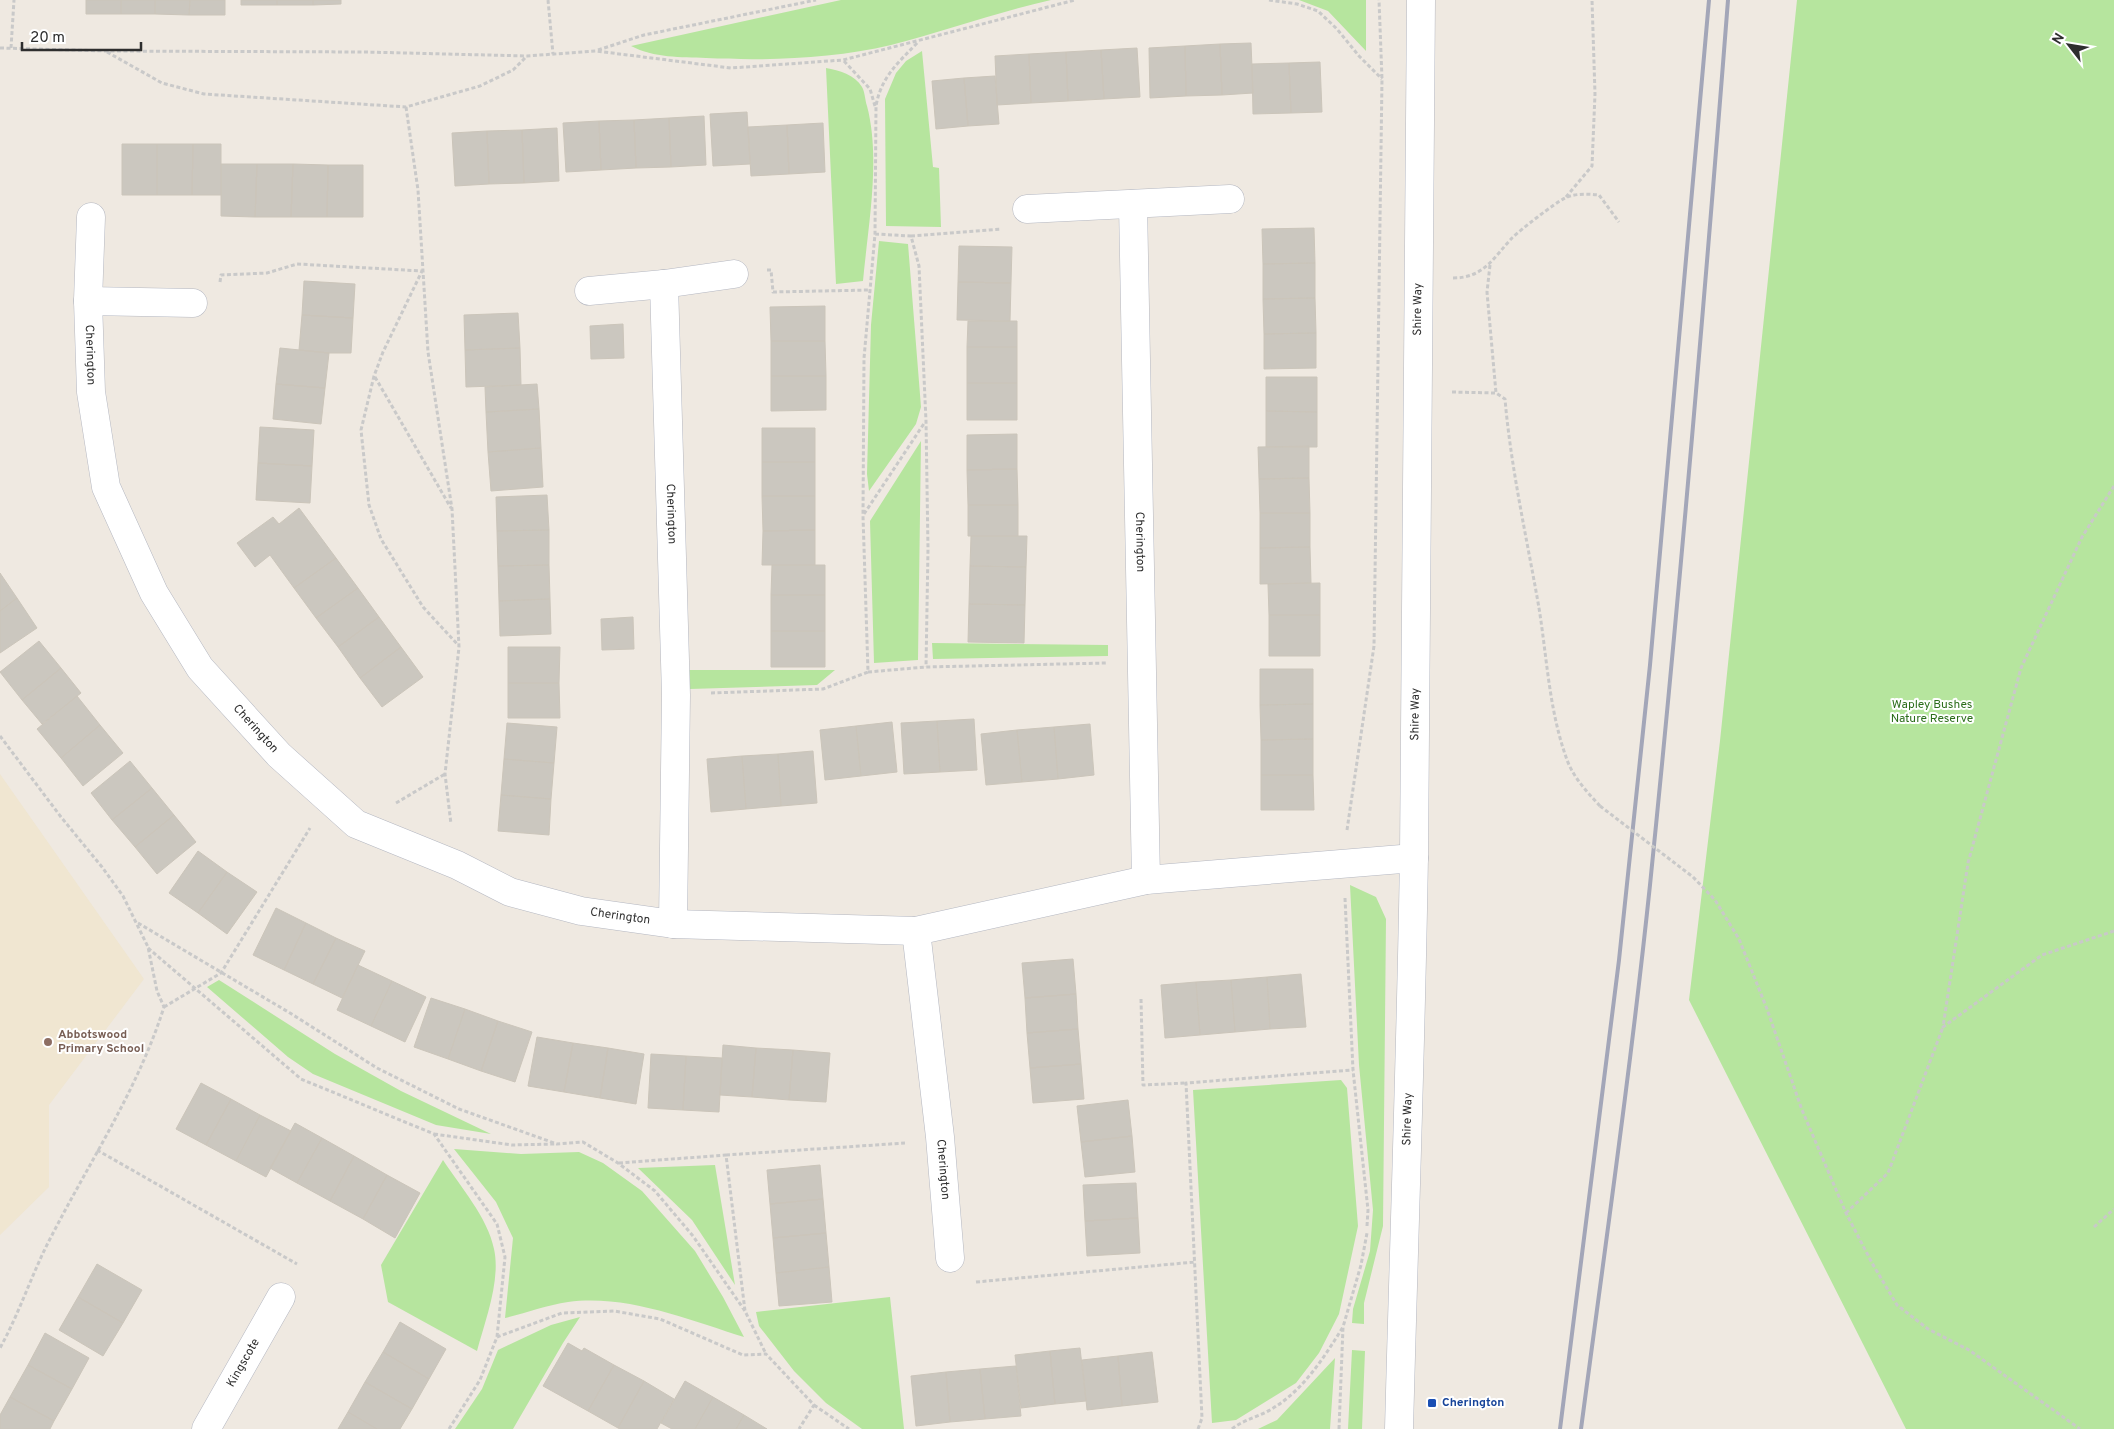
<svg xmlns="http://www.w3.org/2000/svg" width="2114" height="1429" font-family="Overpass,sans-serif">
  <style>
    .education { fill: #f0e6d1 }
    .green { fill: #b6e59e }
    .building { fill: #cbc7bf; stroke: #cbc5ba }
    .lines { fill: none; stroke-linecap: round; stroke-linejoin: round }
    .minor-casing { stroke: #b4b7c1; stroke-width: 29 }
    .tertiary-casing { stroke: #b4b7c1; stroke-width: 29 }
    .path { stroke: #c9c9c9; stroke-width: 3; stroke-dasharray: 4 2.5; stroke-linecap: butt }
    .minor { stroke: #fff; stroke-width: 28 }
    .tertiary { stroke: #fff; stroke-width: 28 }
    .rail { stroke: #a3a6b8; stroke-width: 4 }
    .path-bridge { stroke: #c9c9c9; stroke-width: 3; stroke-dasharray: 4 2.5; stroke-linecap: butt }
    .education-dot { fill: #8d6e63; stroke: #fff; stroke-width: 2 }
    .transit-dot { fill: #1a4fb4; stroke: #fff; stroke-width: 2 }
    .labels { text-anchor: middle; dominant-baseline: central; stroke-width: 4; stroke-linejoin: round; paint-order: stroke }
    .street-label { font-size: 12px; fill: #2e2e2e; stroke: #fff }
    .park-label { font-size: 12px; fill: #2c6e1b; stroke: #fff }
    .education-label { font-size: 12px; font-weight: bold; fill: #785e54; stroke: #fff; text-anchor: start }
    .transit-label { font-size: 12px; font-weight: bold; fill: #164399; stroke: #fff; text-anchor: start }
  </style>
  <rect width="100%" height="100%" fill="#efe9e1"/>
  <path class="education" d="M 0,774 L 144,979 L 49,1105 L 49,1187 L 0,1235 Z"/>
  <path class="green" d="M 841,0 L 1051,0 C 997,12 945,31 891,45 C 831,59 766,61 706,58 C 681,57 654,58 631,46 Z
    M 1299,0 L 1366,0 L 1366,51 L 1328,11 Z
    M 1797,0 L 2114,0 L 2114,1429 L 1906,1429 L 1689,1000 L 1720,741 Z
    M 922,51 L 933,167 L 939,168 L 941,227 L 886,226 L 885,99 L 896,73 L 906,61 Z
    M 826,68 C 839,70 855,75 862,87 C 865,92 865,100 867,106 C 881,159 868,226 863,281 L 836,284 Z
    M 879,241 L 908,244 L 921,407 L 916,424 L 869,491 L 867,474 L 871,325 Z
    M 921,441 L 918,660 L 874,663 L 870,521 Z
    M 932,643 L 1108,645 L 1108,656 L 933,659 Z
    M 688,670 L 835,670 L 817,685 L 690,689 Z
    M 1350,885 L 1376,897 L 1386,919 L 1383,1226 L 1364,1303 L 1364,1324 L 1352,1323 L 1353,1309 L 1370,1251 L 1373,1210 L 1359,1065 Z
    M 219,980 L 335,1054 L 401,1091 L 491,1134 L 436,1125 L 313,1074 L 288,1057 L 207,987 Z
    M 1341,1080 L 1347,1088 L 1358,1226 L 1339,1314 L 1319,1353 L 1296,1383 L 1236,1420 L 1212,1423 L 1193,1090 Z
    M 454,1149 L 521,1154 L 579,1152 L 603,1163 L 642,1191 L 695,1251 L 723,1297 L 744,1337 C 689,1320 627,1294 568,1302 C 547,1305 526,1313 505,1318 L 513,1238 L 496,1202 Z
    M 443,1160 C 460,1186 488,1218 494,1249 C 501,1280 485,1321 477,1351 L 388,1302 L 381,1265 Z
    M 715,1165 L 735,1285 L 692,1220 L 638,1168 Z
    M 890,1297 L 904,1429 L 862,1429 L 826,1403 L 794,1371 L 759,1326 L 756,1312 Z
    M 580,1317 L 563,1343 L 513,1429 L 455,1429 L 482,1389 L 498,1350 L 551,1325 Z
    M 1352,1350 L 1365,1351 L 1362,1429 L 1348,1429 Z
    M 1335,1358 L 1330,1429 L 1258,1429 L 1277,1420 Z"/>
  <path class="building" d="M 86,0 L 121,0 L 121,14 L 86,14 Z
    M 121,0 L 155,0 L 155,14 L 121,14 Z
    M 155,0 L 190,0 L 189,15 L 155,14 Z
    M 190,0 L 225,0 L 225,15 L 189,15 Z
    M 241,0 L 277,0 L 277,5 L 241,5 Z
    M 277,0 L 313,0 L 313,5 L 277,5 Z
    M 313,0 L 341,0 L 341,4 L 313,5 Z
    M 1251,43 L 1253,93 L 1222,95 L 1220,44 Z
    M 1220,44 L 1222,95 L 1186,96 L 1185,46 Z
    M 1185,46 L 1186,96 L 1150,98 L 1149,48 Z
    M 1137,48 L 1140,97 L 1104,99 L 1101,50 Z
    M 1101,50 L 1104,99 L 1068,101 L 1066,52 Z
    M 1066,52 L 1068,101 L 1031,103 L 1029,54 Z
    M 1029,54 L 1031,103 L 997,105 L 995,56 Z
    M 1320,62 L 1322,112 L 1291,113 L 1289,63 Z
    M 1289,63 L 1291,113 L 1253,114 L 1252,64 Z
    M 995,76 L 999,124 L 968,126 L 964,78 Z
    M 964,78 L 968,126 L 936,129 L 932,81 Z
    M 747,112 L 750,164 L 713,166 L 710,114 Z
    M 704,116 L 706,165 L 671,167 L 669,118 Z
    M 669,118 L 671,167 L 636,168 L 634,120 Z
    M 634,120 L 636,168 L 601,170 L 599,121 Z
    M 599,121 L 601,170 L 566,172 L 563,123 Z
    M 823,123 L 825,172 L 789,174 L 787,125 Z
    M 787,125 L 789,174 L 751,176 L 748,127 Z
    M 557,128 L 559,181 L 524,183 L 522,130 Z
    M 522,130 L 524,183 L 489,184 L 487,131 Z
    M 487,131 L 489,184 L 455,186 L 452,133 Z
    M 122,144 L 157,144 L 157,195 L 122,195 Z
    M 157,144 L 193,144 L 192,195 L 157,195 Z
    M 193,144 L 221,144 L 221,195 L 192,195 Z
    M 221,164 L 257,164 L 255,217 L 221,216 Z
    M 257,164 L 293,164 L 291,217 L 255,217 Z
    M 293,164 L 328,165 L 327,217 L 291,217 Z
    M 328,165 L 363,165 L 363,217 L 327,217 Z
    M 1314,228 L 1315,263 L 1263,264 L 1262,229 Z
    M 959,246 L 1012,247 L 1011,283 L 958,282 Z
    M 1315,263 L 1315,298 L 1263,299 L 1263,264 Z
    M 304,281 L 355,284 L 353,318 L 302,315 Z
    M 958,282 L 1011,283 L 1010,321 L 957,320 Z
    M 1315,298 L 1316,333 L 1264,334 L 1263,299 Z
    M 825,306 L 825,341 L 771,341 L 770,307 Z
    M 518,313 L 520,348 L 465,350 L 464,315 Z
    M 302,315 L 353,318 L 351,353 L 329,353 L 299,350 Z
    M 968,321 L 1017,321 L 1017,347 L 967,347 Z
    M 623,324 L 624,358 L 591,359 L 590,326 Z
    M 1316,333 L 1316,368 L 1264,369 L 1264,334 Z
    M 771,341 L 825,341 L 826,376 L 771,376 Z
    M 967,347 L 1017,347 L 1017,383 L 967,383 Z
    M 280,348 L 329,353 L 325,388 L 276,384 Z
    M 520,348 L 521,385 L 466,387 L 465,350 Z
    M 771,376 L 826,376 L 826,410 L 771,411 Z
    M 1266,377 L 1317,377 L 1317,412 L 1266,411 Z
    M 967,383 L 1017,383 L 1017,420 L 967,420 Z
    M 276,384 L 325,388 L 321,424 L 273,419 Z
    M 537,384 L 539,409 L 486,412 L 485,387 Z
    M 539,409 L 541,448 L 488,452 L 486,412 Z
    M 1266,411 L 1317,412 L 1317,447 L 1266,447 Z
    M 260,427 L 314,430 L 312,466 L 258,463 Z
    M 762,428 L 815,428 L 815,462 L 762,462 Z
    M 1017,434 L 1017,469 L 967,470 L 967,435 Z
    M 1309,446 L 1309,478 L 1259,479 L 1258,447 Z
    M 541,448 L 543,487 L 491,491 L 488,452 Z
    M 762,462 L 815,462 L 815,496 L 762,496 Z
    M 258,463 L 312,466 L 310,503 L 256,500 Z
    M 1017,469 L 1018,505 L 968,505 L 967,470 Z
    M 1309,478 L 1310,513 L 1260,513 L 1259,479 Z
    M 547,495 L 549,530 L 497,531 L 496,497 Z
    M 762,496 L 815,496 L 815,530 L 763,531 Z
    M 968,505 L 1018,505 L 1018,536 L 968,536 Z
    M 299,508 L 336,558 L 294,588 L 270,555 L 255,567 L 237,543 L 273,517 L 279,524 Z
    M 1260,513 L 1310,513 L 1310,547 L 1260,548 Z
    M 549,530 L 549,565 L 498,566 L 497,531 Z
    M 815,530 L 815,565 L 762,565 L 763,531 Z
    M 971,536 L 1027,536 L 1026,567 L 970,566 Z
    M 1310,547 L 1311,583 L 1260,584 L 1260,548 Z
    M 336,558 L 358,588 L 316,618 L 294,588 Z
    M 549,565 L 550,599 L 499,601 L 498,566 Z
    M 772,565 L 825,565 L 825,595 L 771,595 Z
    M 970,566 L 1026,567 L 1025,605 L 969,604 Z
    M 0,573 L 17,598 L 0,611 Z
    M 1320,583 L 1320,615 L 1269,615 L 1268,584 Z
    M 358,588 L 379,617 L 338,647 L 316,618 Z
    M 771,595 L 825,595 L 825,631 L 771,631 Z
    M 17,598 L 37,628 L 0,653 L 0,611 Z
    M 550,599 L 551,634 L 500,636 L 499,601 Z
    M 969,604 L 1025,605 L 1024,643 L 968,642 Z
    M 1269,615 L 1320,615 L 1320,656 L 1269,656 Z
    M 379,617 L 401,647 L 360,678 L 338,647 Z
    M 633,617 L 634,649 L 602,650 L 601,619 Z
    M 771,631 L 825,631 L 825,667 L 771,667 Z
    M 39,641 L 61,668 L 22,700 L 0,672 Z
    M 401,647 L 423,677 L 382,707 L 360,678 Z
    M 508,647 L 560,647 L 559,683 L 508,683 Z
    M 61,668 L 81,693 L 42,724 L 22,700 Z
    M 1260,669 L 1313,669 L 1313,704 L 1260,705 Z
    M 508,683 L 559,683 L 560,718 L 508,718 Z
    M 77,696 L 100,725 L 61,758 L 37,729 Z
    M 1313,704 L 1313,739 L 1261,740 L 1260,705 Z
    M 974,719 L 977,770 L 940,772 L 937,721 Z
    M 937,721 L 940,772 L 904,774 L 901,723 Z
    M 892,722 L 897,772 L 861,776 L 856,726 Z
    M 507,723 L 557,727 L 554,763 L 504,759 Z
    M 1090,724 L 1094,775 L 1058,779 L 1054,727 Z
    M 100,725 L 123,753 L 83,786 L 61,758 Z
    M 856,726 L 861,776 L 825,780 L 820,730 Z
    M 1054,727 L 1058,779 L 1022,782 L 1017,730 Z
    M 1017,730 L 1022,782 L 986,785 L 981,734 Z
    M 1313,739 L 1313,775 L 1261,775 L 1261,740 Z
    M 813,751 L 817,803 L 781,806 L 778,754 Z
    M 778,754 L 781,806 L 746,809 L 742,756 Z
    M 742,756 L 746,809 L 711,812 L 707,759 Z
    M 504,759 L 554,763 L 551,799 L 501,795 Z
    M 130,761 L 152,788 L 112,820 L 91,793 Z
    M 1261,775 L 1313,775 L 1314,810 L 1261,810 Z
    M 152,788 L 174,815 L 135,847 L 112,820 Z
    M 501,795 L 551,799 L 549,835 L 498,831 Z
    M 174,815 L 196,842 L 157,874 L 135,847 Z
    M 198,851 L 227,872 L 198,913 L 169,893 Z
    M 227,872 L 257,892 L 227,934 L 198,913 Z
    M 276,908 L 306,923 L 284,970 L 253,955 Z
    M 306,923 L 336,938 L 313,984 L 284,970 Z
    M 336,938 L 365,951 L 342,998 L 313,984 Z
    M 1073,959 L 1076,994 L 1025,998 L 1022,963 Z
    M 358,965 L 392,981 L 371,1026 L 337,1010 Z
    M 1301,974 L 1306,1027 L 1270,1029 L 1267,977 Z
    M 1267,977 L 1270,1029 L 1235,1032 L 1231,980 Z
    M 1231,980 L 1235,1032 L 1200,1035 L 1196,982 Z
    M 392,981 L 426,997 L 405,1042 L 371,1026 Z
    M 1196,982 L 1200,1035 L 1165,1038 L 1161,985 Z
    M 1076,994 L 1078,1029 L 1027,1033 L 1025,998 Z
    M 431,998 L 465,1009 L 448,1059 L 414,1047 Z
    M 465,1009 L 498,1021 L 481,1071 L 448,1059 Z
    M 498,1021 L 532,1032 L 515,1082 L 481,1071 Z
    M 1078,1029 L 1081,1064 L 1030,1068 L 1027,1033 Z
    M 537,1037 L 573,1043 L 564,1092 L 528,1086 Z
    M 573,1043 L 608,1048 L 600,1098 L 564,1092 Z
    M 723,1045 L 756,1048 L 752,1097 L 720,1095 Z
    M 608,1048 L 644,1054 L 636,1104 L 600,1098 Z
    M 756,1048 L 793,1050 L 789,1100 L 752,1097 Z
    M 793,1050 L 830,1053 L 826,1102 L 789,1100 Z
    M 651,1054 L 686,1056 L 683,1110 L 648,1108 Z
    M 686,1056 L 722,1058 L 719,1112 L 683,1110 Z
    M 1081,1064 L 1084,1099 L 1033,1103 L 1030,1068 Z
    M 201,1083 L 231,1099 L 206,1145 L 176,1129 Z
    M 231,1099 L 260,1115 L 236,1161 L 206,1145 Z
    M 1128,1100 L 1132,1136 L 1081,1142 L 1077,1106 Z
    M 260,1115 L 291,1131 L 266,1177 L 236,1161 Z
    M 295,1123 L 322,1138 L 297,1183 L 270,1168 Z
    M 1132,1136 L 1135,1172 L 1085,1177 L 1081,1142 Z
    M 322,1138 L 354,1156 L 330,1201 L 297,1183 Z
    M 354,1156 L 387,1175 L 363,1219 L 330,1201 Z
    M 820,1165 L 823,1199 L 770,1204 L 767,1170 Z
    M 387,1175 L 420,1193 L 395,1238 L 363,1219 Z
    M 1136,1183 L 1138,1218 L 1085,1221 L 1083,1185 Z
    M 823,1199 L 826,1233 L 773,1238 L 770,1204 Z
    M 1138,1218 L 1140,1253 L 1087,1256 L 1085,1221 Z
    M 826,1233 L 829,1267 L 776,1273 L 773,1238 Z
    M 97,1264 L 142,1290 L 123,1323 L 78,1297 Z
    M 829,1267 L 832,1302 L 779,1306 L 776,1273 Z
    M 78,1297 L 123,1323 L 103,1356 L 59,1330 Z
    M 400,1322 L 446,1349 L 429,1379 L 383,1352 Z
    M 45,1333 L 89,1358 L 72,1389 L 28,1365 Z
    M 568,1343 L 582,1351 L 584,1348 L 614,1365 L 588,1411 L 543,1386 Z
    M 1080,1348 L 1086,1401 L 1055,1404 L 1050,1351 Z
    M 1050,1351 L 1055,1404 L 1021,1408 L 1015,1355 Z
    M 383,1352 L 429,1379 L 412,1409 L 365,1382 Z
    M 1152,1352 L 1158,1402 L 1122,1406 L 1118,1356 Z
    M 1118,1356 L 1122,1406 L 1087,1410 L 1082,1360 Z
    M 28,1365 L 72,1389 L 54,1421 L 10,1397 Z
    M 614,1365 L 644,1381 L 618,1428 L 588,1411 Z
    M 1016,1366 L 1021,1416 L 985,1419 L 980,1369 Z
    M 980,1369 L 985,1419 L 950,1422 L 946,1372 Z
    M 946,1372 L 950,1422 L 916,1426 L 911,1376 Z
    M 644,1381 L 674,1399 L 657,1429 L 620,1429 L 618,1428 Z
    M 685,1381 L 713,1397 L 695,1429 L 672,1429 L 661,1423 Z
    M 365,1382 L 412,1409 L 400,1429 L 377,1429 L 348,1412 Z
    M 10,1397 L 54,1421 L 50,1429 L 0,1429 L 0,1415 Z
    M 713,1397 L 744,1415 L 736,1429 L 695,1429 Z
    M 348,1412 L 377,1429 L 338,1429 Z
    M 744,1415 L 767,1429 L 736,1429 Z"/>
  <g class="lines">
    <defs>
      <g id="minor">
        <path id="s1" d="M 1133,204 L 1146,880"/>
        <path d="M 1027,209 L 1230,199"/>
        <path id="s2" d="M 91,217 L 88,301 L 91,392 L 106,487 L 154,593 L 200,668 L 279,755 L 356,824 L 457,865 L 510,892 L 581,911 L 673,924 L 916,931 L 1146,880 L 1414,858"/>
        <path id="s3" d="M 664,284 L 676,695 L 673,924"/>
        <path d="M 589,291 L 664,284 L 734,274"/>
        <path d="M 88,301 L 193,303"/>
        <path id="s4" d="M 916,931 L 940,1137 L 950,1258"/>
        <path id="s5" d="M 206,1429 L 281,1297"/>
      </g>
      <g id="tertiary">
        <path id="s6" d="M 1399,1429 C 1404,1238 1411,1046 1414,855 C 1418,570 1417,285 1421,0"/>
      </g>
    </defs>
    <use href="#minor" class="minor-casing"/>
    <use href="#tertiary" class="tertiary-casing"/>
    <path class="path" d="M 548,0 L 553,54
      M 1269,0 L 1297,4 L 1318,11 L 1337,29 L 1359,56 L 1382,79
      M 0,48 L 107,51 L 365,52 L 527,56 L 596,51 L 731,68 L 843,60 L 1075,0
      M 11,48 L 14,0
      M 598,50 L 644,35 L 816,0
      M 107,52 L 162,83 L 204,94 L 406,107 L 480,86 L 513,70 L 526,57
      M 844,61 L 870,89 L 875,106
      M 406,107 L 418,190 L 428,352 L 452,509 L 459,647 L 445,774 L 451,824
      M 1566,197 L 1592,166 L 1595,94 L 1592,0
      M 875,234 L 911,236 L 919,266 L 926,421 L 928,549 L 926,667
      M 911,236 L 1001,229
      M 1490,265 L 1487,292 L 1496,393
      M 767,270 L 771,270 L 773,292 L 869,290
      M 1453,278 C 1484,278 1494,257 1512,238 C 1520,230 1555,203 1565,198 C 1576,193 1588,194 1599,195 L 1619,222
      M 220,282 L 221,275 L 267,273 L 297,264 L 422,271 L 383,352 L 374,376 L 361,430 L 369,505 L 381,539 L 423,607 L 459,646
      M 375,377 L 451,508
      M 1452,392 L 1496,393 L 1505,399 C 1511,469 1527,539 1539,608 C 1547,658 1549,709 1566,757 C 1572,776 1587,792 1600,806
      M 2114,486 L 2082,537 L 2021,668 L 1968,863 L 1943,1027 L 2042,955 L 2114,931
      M 864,514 L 925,422
      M 868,672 L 926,667 L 1107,663
      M 711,693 L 823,689 L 868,672 L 863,516 L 864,358 L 875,234 L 876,106 C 881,77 898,63 918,42
      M 0,736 L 61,817 L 102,867 L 123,896 L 148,947 L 157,991 L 164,1007 C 138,1089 90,1161 51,1237 C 32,1273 20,1312 0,1348
      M 396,803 L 445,774
      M 1347,830 L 1374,646 L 1382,79 L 1379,0
      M 1693,877 L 1715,900 L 1739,939 L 1767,1009 L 1802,1110 L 1846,1213 L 1872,1263 L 1897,1305 L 1928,1329 L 1969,1350 L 2080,1429
      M 1345,898 L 1353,1070 L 1368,1210 L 1367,1226
      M 138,923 L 290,1013 L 377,1068 L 459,1109 L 557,1144 L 583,1142 L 618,1163 L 655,1191 L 693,1236 L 745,1311 L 766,1354
      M 148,948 L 301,1079 L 434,1134 L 497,1224 L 505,1257 L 497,1337
      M 1141,999 L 1143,1085 L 1186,1083
      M 164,1007 L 221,973 L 310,828
      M 434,1134 L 512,1145 L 555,1144
      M 97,1150 L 297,1264
      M 726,1155 L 905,1143
      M 619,1163 L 726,1155 L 745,1311
      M 1846,1213 L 1888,1173 L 1943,1027
      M 2094,1227 L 2114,1209
      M 976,1282 L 1195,1262
      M 814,1405 L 849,1429
      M 449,1429 L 480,1380 L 497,1337 L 562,1313 L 614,1311 L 660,1319 L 743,1355 L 766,1354 L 814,1405 L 799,1429
      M 1198,1429 L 1202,1418 L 1186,1083 L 1353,1070
      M 1232,1429 C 1243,1420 1258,1417 1270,1410 C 1303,1391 1323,1359 1343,1327
      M 1339,1429 L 1343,1327 L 1361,1265 L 1367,1233"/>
    <use href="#minor" class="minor"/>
    <use href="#tertiary" class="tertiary"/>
    <path class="rail" d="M 1560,1429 L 1619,960 L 1650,665 L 1709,0
      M 1581,1429 C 1605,1248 1631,1066 1650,885 C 1680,590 1705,295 1728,0"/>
    <path class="path-bridge" d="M 1600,806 L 1693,877"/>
  </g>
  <circle class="education-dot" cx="48" cy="1042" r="5"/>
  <rect class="transit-dot" x="1427" y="1398" width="10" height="10" rx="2.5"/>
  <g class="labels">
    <g class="street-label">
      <text stroke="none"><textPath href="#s6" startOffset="1120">Shire Way</textPath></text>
      <text stroke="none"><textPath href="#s2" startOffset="138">Cherington</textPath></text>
      <text stroke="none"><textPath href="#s3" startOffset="230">Cherington</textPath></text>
      <text stroke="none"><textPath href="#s1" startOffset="338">Cherington</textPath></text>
      <text stroke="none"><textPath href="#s6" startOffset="715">Shire Way</textPath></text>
      <text stroke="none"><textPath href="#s2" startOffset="558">Cherington</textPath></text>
      <text stroke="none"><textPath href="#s2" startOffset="978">Cherington</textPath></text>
      <text stroke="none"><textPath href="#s6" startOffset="310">Shire Way</textPath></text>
      <text stroke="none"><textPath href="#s4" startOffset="240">Cherington</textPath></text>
      <text stroke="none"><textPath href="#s5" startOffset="76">Kingscote</textPath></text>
    </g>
    <g class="park-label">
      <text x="1932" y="705">Wapley Bushes<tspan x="1932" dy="14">Nature Reserve</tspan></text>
    </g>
    <g class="education-label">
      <text x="58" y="1035">Abbotswood<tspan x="58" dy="14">Primary School</tspan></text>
    </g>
    <g class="transit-label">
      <text x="1442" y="1403">Cherington</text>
    </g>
  </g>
  <g transform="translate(2069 45) rotate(301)" stroke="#ffffff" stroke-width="4" paint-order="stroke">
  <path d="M0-4L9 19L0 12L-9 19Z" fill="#2e2e2e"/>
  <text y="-8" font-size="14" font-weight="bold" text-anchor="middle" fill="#2e2e2e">N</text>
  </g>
  <path d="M22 42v8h119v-8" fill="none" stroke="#2e2e2e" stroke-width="2.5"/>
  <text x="30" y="42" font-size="15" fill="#2e2e2e" stroke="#ffffff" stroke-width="4" paint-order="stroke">20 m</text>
</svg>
